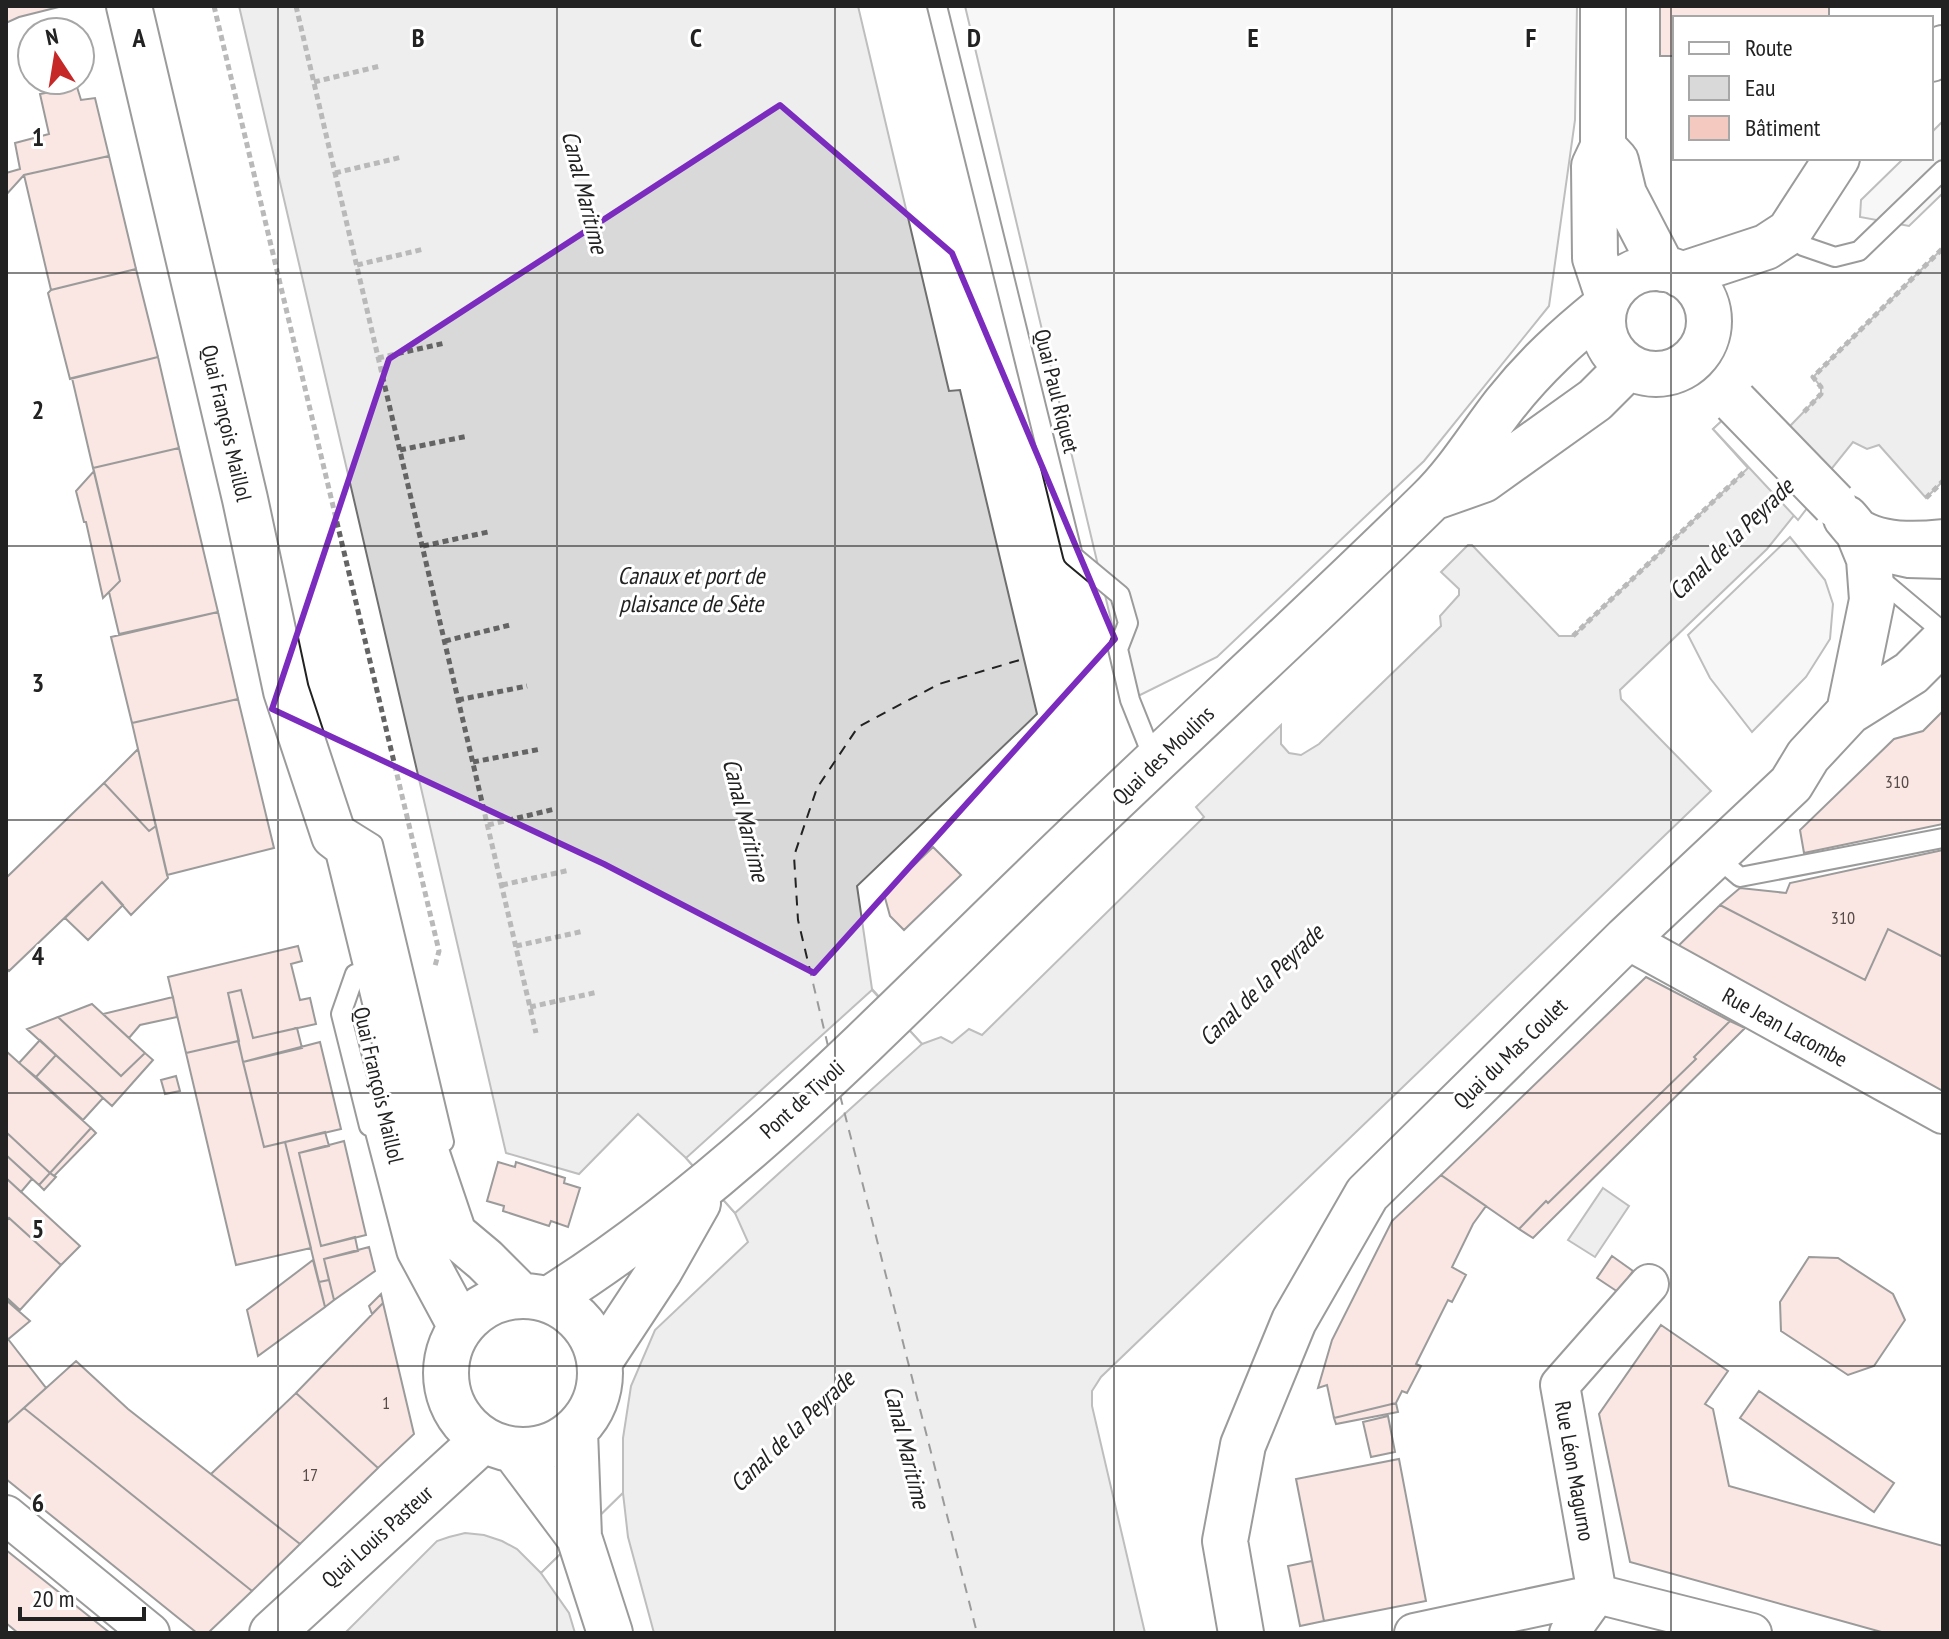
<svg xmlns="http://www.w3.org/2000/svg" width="1949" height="1639" font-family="'PT Sans Narrow',sans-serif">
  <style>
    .parking { fill: #ededed; stroke: #6f6f6f; stroke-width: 2 }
    .water { fill: #d9d9d9; stroke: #6f6f6f; stroke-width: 2 }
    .pier { fill: #fff; stroke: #6f6f6f; stroke-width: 2 }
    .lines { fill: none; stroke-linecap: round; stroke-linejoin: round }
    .ferry { stroke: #222; stroke-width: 2; stroke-dasharray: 10 8; stroke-linecap: butt }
    .building { fill: #f3c9c0; stroke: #222; stroke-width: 2 }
    .lane-casing { stroke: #222; stroke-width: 22 }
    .street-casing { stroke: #222; stroke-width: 42 }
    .secondary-casing { stroke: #222; stroke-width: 48 }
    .path { stroke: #646464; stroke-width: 5; stroke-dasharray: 6 4; stroke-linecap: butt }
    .lane { stroke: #fff; stroke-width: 18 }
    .street { stroke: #fff; stroke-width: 38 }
    .secondary { stroke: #fff; stroke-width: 44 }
    .secondary-bridge-casing { stroke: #222; stroke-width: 48; stroke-linecap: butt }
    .secondary-bridge { stroke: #fff; stroke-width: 44 }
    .marked { fill: none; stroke: #7b2cbf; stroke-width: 6; stroke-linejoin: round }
    .grid { fill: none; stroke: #222; stroke-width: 2; stroke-opacity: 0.55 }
    .labels { text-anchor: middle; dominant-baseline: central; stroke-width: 6; stroke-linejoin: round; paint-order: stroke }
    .number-label { font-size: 18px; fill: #564c4a }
    .street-label { font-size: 22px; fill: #222; stroke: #fff }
    .water-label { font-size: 24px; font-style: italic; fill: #222; stroke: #fff }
    .grid-label { font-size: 26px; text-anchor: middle; font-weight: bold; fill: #222; stroke: #fff; stroke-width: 6; stroke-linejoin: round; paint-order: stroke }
  </style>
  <rect width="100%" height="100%" fill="#fff"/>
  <path class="parking" d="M 965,6 L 1577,6 L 1575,120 L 1549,306 L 1424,461 L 1217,657 L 1130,700 Z
    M 1943,121 L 1943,193 L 1909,226 L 1860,217 L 1861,200 L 1904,158 L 1931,158 L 1931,133 Z
    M 1790,537 L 1825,580 L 1833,604 L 1830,639 L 1806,677 L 1752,732 L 1710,678 L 1688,635 Z"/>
  <path class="water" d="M 239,6 L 858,6 L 949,391 L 960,390 L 1037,714 L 857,886 L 872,989 L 922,1044 L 941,1037 L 952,1043 L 969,1029 L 982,1035 L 1204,817 L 1196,807 L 1281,725 L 1281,744 L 1289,753 L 1301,755 L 1319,744 L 1441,626 L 1440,616 L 1459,595 L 1459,589 L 1441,572 L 1468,545 L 1472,545 L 1559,636 L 1573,636 L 1748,468 L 1713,429 L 1755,390 L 1790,426 L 1821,394 L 1821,387 L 1813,377 L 1943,248 L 1943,481 L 1926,498 L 1879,445 L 1867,449 L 1853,442 L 1767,549 L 1620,690 L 1621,699 L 1711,791 L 1101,1377 L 1092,1391 L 1092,1406 L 1145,1633 L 345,1633 L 437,1541 L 449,1537 L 465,1533 L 484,1535 L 502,1541 L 517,1549 L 541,1573 L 623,1493 L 623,1438 L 631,1386 L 655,1330 L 748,1242 L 735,1213 L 686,1158 L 638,1114 L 579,1174 L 506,1153 Z
    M 1603,1188 L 1629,1206 L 1595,1257 L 1568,1240 Z"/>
  <path class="pier" d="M 1755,390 L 1834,473 L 1798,520 L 1713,429 Z
    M 872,990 L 922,1044 L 735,1213 L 686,1158 Z
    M 623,1493 L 628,1537 L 654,1633 L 575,1633 L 569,1613 L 541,1573 Z"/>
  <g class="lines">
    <path class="ferry" d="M 828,1046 L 798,920 L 794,856 L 817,788 L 858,727 L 939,684 L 1023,659
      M 840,1095 L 977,1633"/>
  </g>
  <path class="building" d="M 6,6 L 59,6 L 59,7 L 19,17 L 6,23 Z
    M 1660,6 L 1829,6 L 1829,18 L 1675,18 L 1675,56 L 1660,56 Z
    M 77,87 L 81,100 L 95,98 L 109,156 L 24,175 L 6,195 L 6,173 L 20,169 L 15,143 L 49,134 L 40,94 Z
    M 109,156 L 136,269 L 51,290 L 24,175 Z
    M 136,269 L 158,357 L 70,379 L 48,293 L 51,290 Z
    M 158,357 L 179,448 L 93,468 L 72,378 Z
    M 179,448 L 218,612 L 119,634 L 109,592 L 120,581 L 93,468 Z
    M 94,471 L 120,581 L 103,598 L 86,522 L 84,522 L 76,491 Z
    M 218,612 L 238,699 L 132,723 L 111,637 Z
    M 238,699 L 274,848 L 167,875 L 132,723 Z
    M 1943,711 L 1943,824 L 1804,853 L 1800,830 L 1894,739 L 1923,731 Z
    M 138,749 L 156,826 L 149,831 L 104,783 Z
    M 104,783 L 149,831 L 156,826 L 168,878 L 131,915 L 102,882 L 9,971 L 6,968 L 6,878 Z
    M 933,847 L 961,875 L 904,930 L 890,916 L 884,894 Z
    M 1943,850 L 1943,957 L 1888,929 L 1865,980 L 1720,905 L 1740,888 L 1786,893 L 1790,883 Z
    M 102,882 L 123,905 L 88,940 L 65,918 Z
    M 1720,905 L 1865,980 L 1888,929 L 1943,957 L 1943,1096 L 1670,954 Z
    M 298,946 L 302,961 L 291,964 L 300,1000 L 310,998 L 316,1024 L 253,1038 L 241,990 L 228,993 L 239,1041 L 186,1053 L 168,977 Z
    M 1646,977 L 1730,1021 L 1694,1057 L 1696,1059 L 1548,1203 L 1546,1201 L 1519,1229 L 1441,1175 Z
    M 241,990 L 253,1038 L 297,1028 L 302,1048 L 243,1062 L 228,993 Z
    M 173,997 L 177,1017 L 140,1025 L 129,1038 L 103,1014 Z
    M 92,1004 L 145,1053 L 121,1076 L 58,1017 Z
    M 58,1017 L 121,1076 L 145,1053 L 153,1060 L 112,1106 L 27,1029 Z
    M 1730,1021 L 1745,1028 L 1533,1238 L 1519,1229 L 1546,1201 L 1548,1203 L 1696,1059 L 1694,1057 Z
    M 40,1040 L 56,1055 L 36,1077 L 19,1063 Z
    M 238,1041 L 264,1147 L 285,1142 L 311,1248 L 236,1265 L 186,1053 Z
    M 320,1042 L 341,1129 L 264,1147 L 243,1062 Z
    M 6,1051 L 91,1128 L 50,1173 L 6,1132 Z
    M 56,1055 L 103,1098 L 83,1120 L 36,1077 Z
    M 176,1076 L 180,1091 L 165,1094 L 161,1080 Z
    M 91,1128 L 96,1133 L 54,1176 L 50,1173 Z
    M 6,1132 L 50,1173 L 39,1185 L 6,1155 Z
    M 325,1132 L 329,1146 L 299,1153 L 321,1246 L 355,1237 L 358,1251 L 324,1259 L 329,1280 L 319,1282 L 285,1142 Z
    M 344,1141 L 366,1235 L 321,1246 L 299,1153 Z
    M 6,1155 L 32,1179 L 21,1192 L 6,1178 Z
    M 498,1162 L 515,1167 L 516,1162 L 565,1178 L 564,1183 L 580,1188 L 568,1227 L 551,1221 L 549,1226 L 503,1211 L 504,1206 L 487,1201 Z
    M 50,1173 L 56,1177 L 44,1190 L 39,1185 Z
    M 1441,1175 L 1486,1206 L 1473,1224 L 1452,1267 L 1466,1275 L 1452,1302 L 1448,1300 L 1416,1364 L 1421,1366 L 1407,1393 L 1402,1391 L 1396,1403 L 1334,1418 L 1327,1385 L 1318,1388 L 1332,1340 L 1392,1221 Z
    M 6,1178 L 80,1246 L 61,1265 L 9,1218 L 6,1221 Z
    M 9,1218 L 61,1265 L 20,1310 L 6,1297 L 6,1221 Z
    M 369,1247 L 375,1271 L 334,1300 L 324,1259 Z
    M 1612,1256 L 1633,1271 L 1618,1292 L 1597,1278 Z
    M 1809,1257 L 1838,1258 L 1893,1294 L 1905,1320 L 1874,1366 L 1848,1375 L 1781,1331 L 1780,1302 Z
    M 313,1260 L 325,1307 L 258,1356 L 247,1310 Z
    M 329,1280 L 334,1300 L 325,1307 L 319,1282 Z
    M 381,1294 L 383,1303 L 372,1314 L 369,1306 Z
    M 6,1300 L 30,1321 L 6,1341 Z
    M 383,1303 L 414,1434 L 378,1468 L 296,1393 Z
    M 1661,1325 L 1728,1371 L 1705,1404 L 1713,1409 L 1729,1486 L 1943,1546 L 1943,1633 L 1885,1633 L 1630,1562 L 1599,1414 Z
    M 8,1339 L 46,1388 L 6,1424 L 6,1341 Z
    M 76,1361 L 128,1409 L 300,1544 L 252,1591 L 24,1408 Z
    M 1759,1391 L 1894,1483 L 1874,1512 L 1740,1418 Z
    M 296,1393 L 378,1468 L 300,1544 L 211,1474 Z
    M 1396,1403 L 1398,1412 L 1336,1424 L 1334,1418 Z
    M 24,1408 L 252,1591 L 208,1633 L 197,1633 L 6,1479 L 6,1424 Z
    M 1388,1416 L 1395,1452 L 1371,1457 L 1363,1422 Z
    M 1399,1459 L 1426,1601 L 1324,1621 L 1296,1479 Z
    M 6,1550 L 110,1633 L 18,1633 L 6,1623 Z
    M 1312,1561 L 1324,1621 L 1300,1626 L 1288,1566 Z"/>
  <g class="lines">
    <defs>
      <path id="lane" d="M 937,6 L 1073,556 L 1120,595 L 1128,623 L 1118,649 L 1130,700 L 1154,760
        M 1789,232 L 1803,246 L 1835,257 L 1859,251 L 1943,170
        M 1872,560 L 1908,568 L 1943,569
        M 1875,575 L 1943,632
        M 349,829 L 373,844 L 444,1142
        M 1714,855 L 1740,877 L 1943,838
        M 355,974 L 341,1014 L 369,1126"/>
      <path id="street" d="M 1626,939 L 1943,1114
        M 6,1515 L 150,1633
        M 1414,1633 L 1597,1594 L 1752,1633
        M 1569,1633 L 1597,1594 L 1560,1385 L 1649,1284"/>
      <path id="secondary" d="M 129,6 L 245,499 L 286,691 L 334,836 L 347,846 L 411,1107 L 454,1234 L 485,1260 L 520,1295
        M 1603,6 L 1603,147 L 1594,166 L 1595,258 L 1608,297
        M 1931,59 L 1943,48
        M 1603,147 L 1616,161 L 1624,194 L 1663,269
        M1603 321a53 53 0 1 1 106 0a53 53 0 1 1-106 0Z
        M 1681,275 L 1766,247 L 1789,232 L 1837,158
        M 1435,497 L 1483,480 L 1595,400 L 1628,367
        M 1846,518 C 1850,522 1854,529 1859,532 C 1883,546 1917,545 1943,542
        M 1849,712 L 1872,600 L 1869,559 L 1858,532
        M 383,1111 L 419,1249 L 461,1327
        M446 1373a77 77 0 1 1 154 0a77 77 0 1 1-154 0Z
        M 549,1299 C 730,1185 879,1027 1032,879 C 1163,751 1299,629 1429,501 C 1458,473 1480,436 1505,404 C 1536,365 1566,338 1604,307
        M 600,1361 L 660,1270 L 698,1203
        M 575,1431 L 579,1537 L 610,1633
        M 514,1450 L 579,1537
        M 272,1633 L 483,1440
        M 1241,1633 L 1225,1541 L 1243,1445 L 1294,1321 L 1367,1194 L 1626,939 L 1791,784 L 1808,756 L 1849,712 L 1911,673 L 1943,641"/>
    </defs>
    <use href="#lane" class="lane-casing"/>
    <use href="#street" class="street-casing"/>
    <use href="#secondary" class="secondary-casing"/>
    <path class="path" d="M 214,6 L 439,951 L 435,966
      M 296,6 L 536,1033
      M 314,82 L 380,66
      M 335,173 L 402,157
      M 357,265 L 424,249
      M 378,358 L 445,343
      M 1804,412 L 1821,394 L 1821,387 L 1813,377 L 1943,248
      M 400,450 L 468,436
      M 1926,498 L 1943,481
      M 423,546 L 488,532
      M 1573,636 L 1745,471
      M 445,641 L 510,625
      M 458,700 L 527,686
      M 473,762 L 541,749
      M 488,825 L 555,809
      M 502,885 L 570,870
      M 516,946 L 584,931
      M 530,1007 L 598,992"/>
    <use href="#lane" class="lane"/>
    <use href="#street" class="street"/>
    <use href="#secondary" class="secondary"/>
    <defs>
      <path id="secondary-bridge" d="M 1735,402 L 1834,504"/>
    </defs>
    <use href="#secondary-bridge" class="secondary-bridge-casing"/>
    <use href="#secondary-bridge" class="secondary-bridge"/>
  </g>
  <path d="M0 0H1949V1639H0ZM 780,105 L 952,253 L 1115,639 L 814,973 L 604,864 L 272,709 L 389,359 Z" fill="#fff" fill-opacity=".55" fill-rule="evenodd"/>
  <path class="marked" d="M 780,105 L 952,253 L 1115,639 L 814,973 L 604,864 L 272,709 L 389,359 Z"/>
  <path class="grid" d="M 278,6 L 278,1633M 557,6 L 557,1633M 835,6 L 835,1633M 1114,6 L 1114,1633M 1392,6 L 1392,1633M 1671,6 L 1671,1633M 6,273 L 1943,273M 6,546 L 1943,546M 6,820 L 1943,820M 6,1093 L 1943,1093M 6,1366 L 1943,1366"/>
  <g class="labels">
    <g class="number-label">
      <text x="1897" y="781">310</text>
      <text x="1843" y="917">310</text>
      <text x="386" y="1402">1</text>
      <text x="310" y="1474">17</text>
    </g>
    <g class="street-label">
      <text transform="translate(1057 391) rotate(76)">Quai Paul Riquet</text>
      <text transform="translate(227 423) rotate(77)">Quai François Maillol</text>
      <text transform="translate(1163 755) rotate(-44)">Quai des Moulins</text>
      <text transform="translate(1785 1027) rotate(29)">Rue Jean Lacombe</text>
      <text transform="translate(1510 1053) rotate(-44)">Quai du Mas Coulet</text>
      <text transform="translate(379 1085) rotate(77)">Quai François Maillol</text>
      <text transform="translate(802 1099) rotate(-42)">Pont de Tivoli</text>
      <text transform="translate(1575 1471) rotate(80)">Rue Léon Magurno</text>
      <text transform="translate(377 1536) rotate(-42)">Quai Louis Pasteur</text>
    </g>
    <g class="water-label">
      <text transform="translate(585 192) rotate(76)">Canal Maritime</text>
      <text transform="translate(1731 539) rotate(-44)">Canal de la Peyrade</text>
      <text x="691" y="575">Canaux et port de<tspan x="691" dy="28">plaisance de Sète</tspan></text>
      <text transform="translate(746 820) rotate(76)">Canal Maritime</text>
      <text transform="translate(1261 985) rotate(-44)">Canal de la Peyrade</text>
      <text transform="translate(792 1431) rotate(-44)">Canal de la Peyrade</text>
      <text transform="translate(907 1447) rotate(76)">Canal Maritime</text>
    </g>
  </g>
  <g class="grid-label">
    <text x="139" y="47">A</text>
    <text x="418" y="47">B</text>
    <text x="696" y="47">C</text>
    <text x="974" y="47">D</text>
    <text x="1253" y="47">E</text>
    <text x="1531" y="47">F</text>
    <text x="38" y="146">1</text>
    <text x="38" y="419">2</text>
    <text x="38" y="692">3</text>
    <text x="38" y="965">4</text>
    <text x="38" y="1238">5</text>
    <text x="38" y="1512">6</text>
  </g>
  <rect width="1949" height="1639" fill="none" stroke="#222222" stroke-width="16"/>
  <rect x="1673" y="16" width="260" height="144" fill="#ffffff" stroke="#a7a7a7" stroke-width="2"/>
  <rect x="1689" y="42" width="40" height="12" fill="#ffffff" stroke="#a7a7a7" stroke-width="2"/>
  <text x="1745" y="56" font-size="24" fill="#222222">Route</text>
  <rect x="1689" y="76" width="40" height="24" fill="#d9d9d9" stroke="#a7a7a7" stroke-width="2"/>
  <text x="1745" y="96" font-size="24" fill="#222222">Eau</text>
  <rect x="1689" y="116" width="40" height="24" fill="#f3c9c0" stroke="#a7a7a7" stroke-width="2"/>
  <text x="1745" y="136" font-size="24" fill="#222222">Bâtiment</text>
  <g transform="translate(56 56) rotate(348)"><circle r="38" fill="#ffffff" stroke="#a7a7a7" stroke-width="2"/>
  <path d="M0-6L14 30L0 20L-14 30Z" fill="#c62828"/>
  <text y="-12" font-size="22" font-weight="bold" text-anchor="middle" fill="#222222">N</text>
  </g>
  <path d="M20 1607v12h124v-12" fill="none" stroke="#222222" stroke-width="4"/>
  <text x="32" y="1607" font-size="24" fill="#222222" stroke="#ffffff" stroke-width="6" paint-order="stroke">20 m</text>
</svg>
